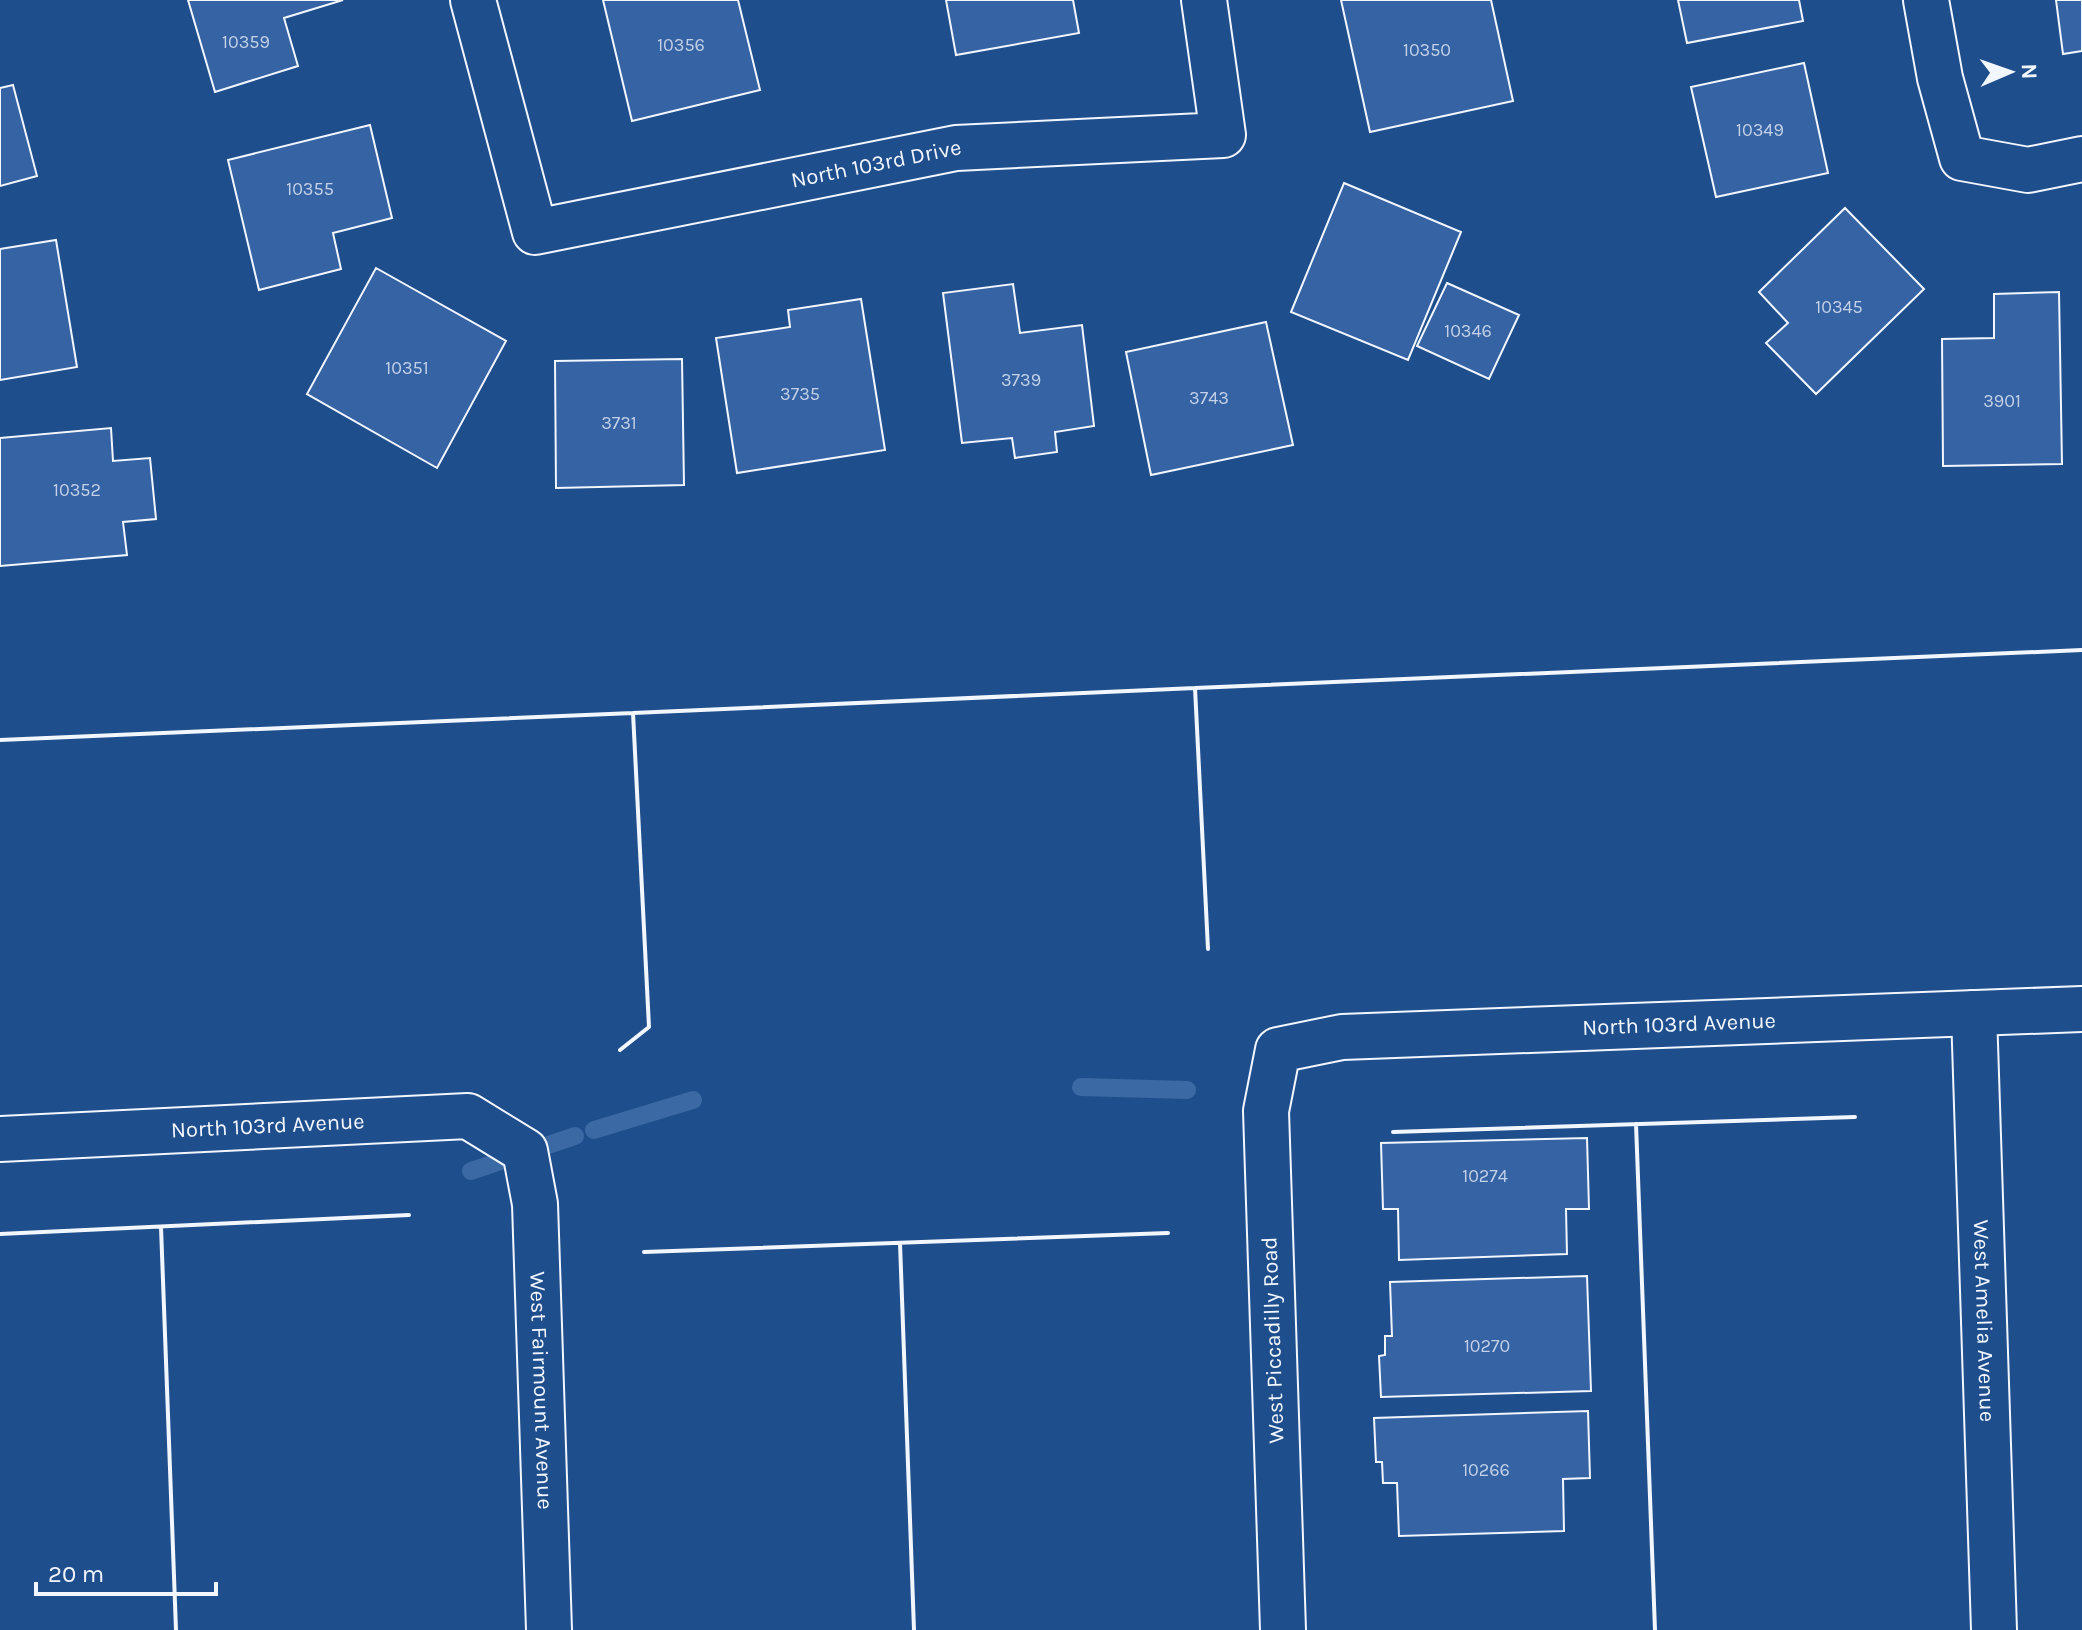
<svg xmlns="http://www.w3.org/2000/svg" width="2082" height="1630" font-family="Karla,sans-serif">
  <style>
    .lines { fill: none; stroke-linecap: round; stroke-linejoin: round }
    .stream { stroke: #3b69a3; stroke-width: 18 }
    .building { fill: #3563a3; stroke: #f2f6ff; stroke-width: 2 }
    .minor-casing { stroke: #f2f6ff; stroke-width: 48 }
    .minor { stroke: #1f4e8c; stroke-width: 44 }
    .wall { stroke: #f2f6ff; stroke-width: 4 }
    .labels { text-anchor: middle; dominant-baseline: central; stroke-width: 6; stroke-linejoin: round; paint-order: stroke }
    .number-label { font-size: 18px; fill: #c3d1e8 }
    .street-label { font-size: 22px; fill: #f2f6ff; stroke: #1f4e8c }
  </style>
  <rect width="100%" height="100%" fill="#1f4e8c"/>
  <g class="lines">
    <path class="stream" d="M 1081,1087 L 1187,1090
      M 594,1130 L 693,1100
      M 471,1171 L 575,1136"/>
  </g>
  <path class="building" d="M 188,0 L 343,0 L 284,18 L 298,66 L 215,92 Z
    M 603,0 L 738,0 L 760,90 L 632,121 Z
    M 946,0 L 1073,0 L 1079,33 L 956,55 Z
    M 1341,0 L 1491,0 L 1513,101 L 1370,132 Z
    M 1678,0 L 1799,0 L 1803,21 L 1687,43 Z
    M 2056,0 L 2082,0 L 2082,51 L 2063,54 Z
    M 1804,63 L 1828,173 L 1716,197 L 1691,87 Z
    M 13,85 L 37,176 L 0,186 L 0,88 Z
    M 370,125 L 392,218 L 333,233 L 341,269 L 259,290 L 228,160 Z
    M 1344,183 L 1461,232 L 1408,360 L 1291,312 Z
    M 1845,208 L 1924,289 L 1816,394 L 1766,343 L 1788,323 L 1759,292 Z
    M 56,240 L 77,367 L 0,380 L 0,249 Z
    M 376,268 L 506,341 L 437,468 L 307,394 Z
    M 1447,283 L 1519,315 L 1489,379 L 1417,346 Z
    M 1013,284 L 1020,333 L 1082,325 L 1094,426 L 1055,432 L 1057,452 L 1015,458 L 1012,438 L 962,443 L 943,293 Z
    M 2059,292 L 2062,464 L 1943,466 L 1942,339 L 1994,338 L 1994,294 Z
    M 861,299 L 885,450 L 737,473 L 716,338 L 790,327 L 788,310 Z
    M 1266,322 L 1293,445 L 1151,475 L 1126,352 Z
    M 682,359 L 684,485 L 556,488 L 555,361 Z
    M 111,428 L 113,461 L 150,458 L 156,519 L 123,522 L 127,555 L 0,566 L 0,438 Z
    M 1587,1138 L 1589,1209 L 1566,1209 L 1567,1254 L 1399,1260 L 1398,1209 L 1383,1209 L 1381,1143 Z
    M 1587,1276 L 1591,1391 L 1381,1397 L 1379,1356 L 1385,1355 L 1385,1336 L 1392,1336 L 1390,1282 Z
    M 1588,1411 L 1590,1478 L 1563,1479 L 1564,1531 L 1399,1536 L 1397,1483 L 1383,1483 L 1382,1462 L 1376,1462 L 1374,1418 Z"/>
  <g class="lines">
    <defs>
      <g id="minor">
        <path id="s1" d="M 473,0 L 535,232 L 956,148 L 1223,135 L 1204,0"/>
        <path d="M 1926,0 L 1940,78 L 1962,158 L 2028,170 L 2082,159"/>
        <path id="s2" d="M 1974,1013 L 1994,1630"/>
        <path id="s3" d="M 0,1139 L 468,1116 L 525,1151 L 535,1204 L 549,1630"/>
        <path id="s4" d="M 1283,1630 L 1266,1111 L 1278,1050 L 1342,1037 L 2082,1009"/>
      </g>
    </defs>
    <use href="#minor" class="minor-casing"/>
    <use href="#minor" class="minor"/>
    <path class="wall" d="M 633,713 L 1195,688
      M 0,740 L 633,713 L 649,1027 L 620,1050
      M 1208,949 L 1195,688 L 2082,650
      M 1636,1124 L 1655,1630
      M 1393,1132 L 1855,1117
      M 161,1227 L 176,1630
      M 0,1234 L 409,1215
      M 900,1243 L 914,1630
      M 644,1252 L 1168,1233"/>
  </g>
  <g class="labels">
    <g class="number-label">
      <text x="246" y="42">10359</text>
      <text x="681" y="45">10356</text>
      <text x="1427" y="50">10350</text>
      <text x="1760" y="130">10349</text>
      <text x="310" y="189">10355</text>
      <text x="1839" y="307">10345</text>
      <text x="1468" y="331">10346</text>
      <text x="407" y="368">10351</text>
      <text x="1021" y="380">3739</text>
      <text x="800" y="394">3735</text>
      <text x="1209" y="398">3743</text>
      <text x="2002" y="401">3901</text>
      <text x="619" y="423">3731</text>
      <text x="77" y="490">10352</text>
      <text x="1485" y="1176">10274</text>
      <text x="1487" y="1346">10270</text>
      <text x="1486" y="1470">10266</text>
    </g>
    <g class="street-label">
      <text stroke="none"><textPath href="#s1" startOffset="588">North 103rd Drive</textPath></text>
      <text stroke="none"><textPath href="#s4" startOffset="984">North 103rd Avenue</textPath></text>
      <text stroke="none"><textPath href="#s3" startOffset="268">North 103rd Avenue</textPath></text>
      <text stroke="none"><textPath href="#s2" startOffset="308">West Amelia Avenue</textPath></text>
      <text transform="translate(1273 1340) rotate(-92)">West Piccadilly Road</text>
      <text stroke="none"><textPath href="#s3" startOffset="776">West Fairmount Avenue</textPath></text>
    </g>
  </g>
  <g transform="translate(2010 72) rotate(88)" stroke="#1f4e8c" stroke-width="6" paint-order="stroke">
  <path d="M0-6L14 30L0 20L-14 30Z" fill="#f2f6ff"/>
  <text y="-12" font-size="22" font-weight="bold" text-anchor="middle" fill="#f2f6ff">N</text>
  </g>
  <path d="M36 1582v12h180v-12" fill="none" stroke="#f2f6ff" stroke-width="4"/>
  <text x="48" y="1582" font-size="24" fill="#f2f6ff" stroke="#1f4e8c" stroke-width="6" paint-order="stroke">20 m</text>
</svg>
